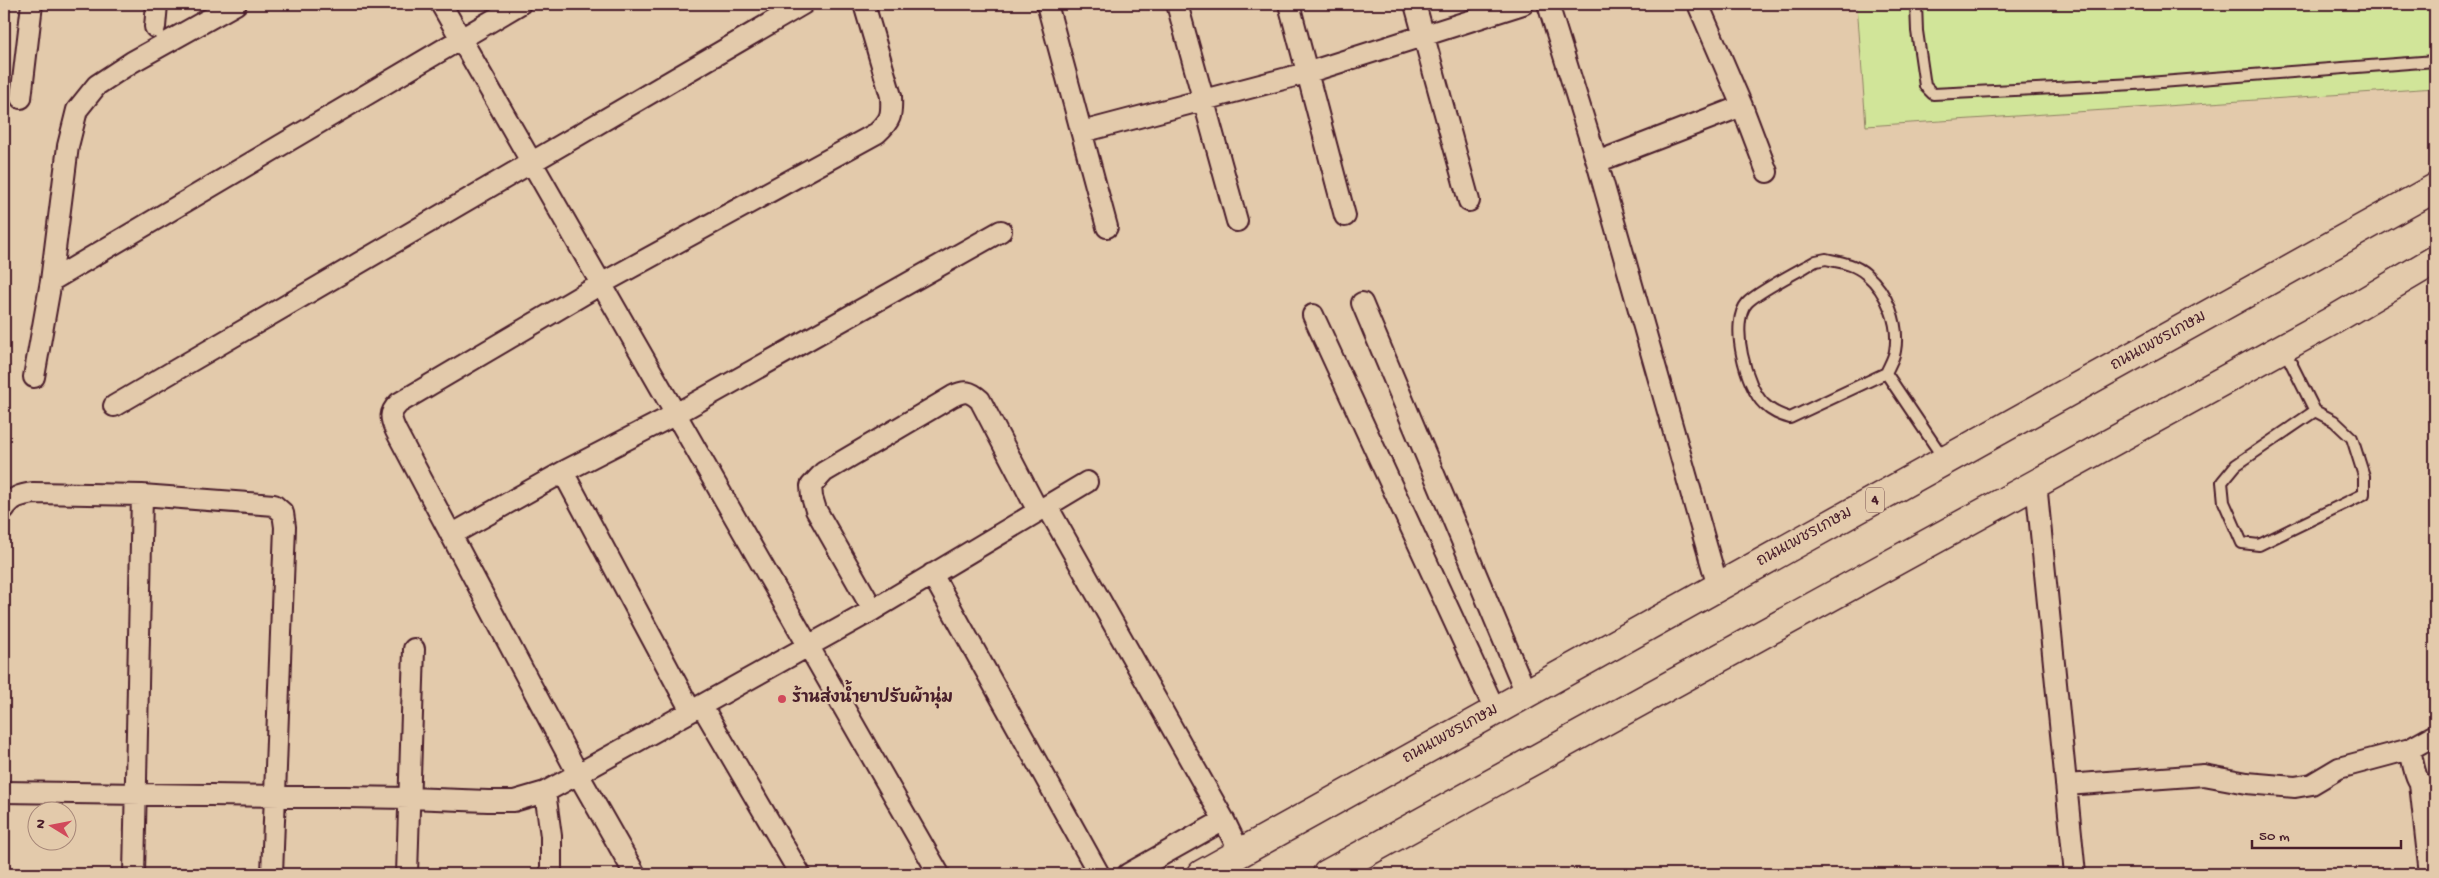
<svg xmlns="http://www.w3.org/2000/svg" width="2439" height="878" font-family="'Gochi Hand','Playpen Sans Thai',sans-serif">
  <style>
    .green { fill: #d1e599; stroke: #8e8262 }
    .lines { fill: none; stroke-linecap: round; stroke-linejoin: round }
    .service-casing { stroke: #4a1f2b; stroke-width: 14 }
    .minor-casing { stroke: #4a1f2b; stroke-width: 24 }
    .primary-casing { stroke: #4a1f2b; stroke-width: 31 }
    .service { stroke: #e3caab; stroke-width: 10 }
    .minor { stroke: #e3caab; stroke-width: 20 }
    .primary { stroke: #e3caab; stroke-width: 28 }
    .poi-dot { fill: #d1495b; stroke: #e3caab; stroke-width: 2 }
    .labels { text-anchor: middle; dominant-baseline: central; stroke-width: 4.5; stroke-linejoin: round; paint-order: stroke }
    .shield { fill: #e3caab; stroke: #785251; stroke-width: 1 }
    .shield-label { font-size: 15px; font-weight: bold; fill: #4a1f2b }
    .street-label { font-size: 16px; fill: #4a1f2b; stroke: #e3caab }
    .poi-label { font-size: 16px; font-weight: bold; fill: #4a1f2b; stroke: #e3caab; text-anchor: start }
  </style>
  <rect width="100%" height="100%" fill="#e3caab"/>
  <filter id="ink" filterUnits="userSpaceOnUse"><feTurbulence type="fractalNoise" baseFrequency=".02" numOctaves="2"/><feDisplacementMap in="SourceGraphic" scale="10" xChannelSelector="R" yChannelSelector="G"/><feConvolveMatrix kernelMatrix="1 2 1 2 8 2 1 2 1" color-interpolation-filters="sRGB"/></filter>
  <g filter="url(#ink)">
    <path class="green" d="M 1857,4 L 2435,4 L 2435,88 L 1866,126 Z"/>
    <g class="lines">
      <defs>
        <path id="service" d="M 1916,4 L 1917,31 L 1925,86 L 1933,94 L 2135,84 L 2435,61
          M 1826,259 C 1840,262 1855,264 1866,274 C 1887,292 1900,324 1895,351 C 1894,358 1889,366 1886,373 L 1790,418 C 1780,415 1772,412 1764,404 C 1746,387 1729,323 1747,303 C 1757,292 1800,270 1816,261 Z
          M 2284,349 L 2315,411 L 2334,421 L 2352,438 L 2364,476 L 2364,494 L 2259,545 L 2242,543 L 2224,502 L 2222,482 L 2236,465 L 2315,411
          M 1886,373 L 1944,459"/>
        <path id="minor" d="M 441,4 L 939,874
          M 1047,4 L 1107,227
          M 1177,4 L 1237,221
          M 1289,4 L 1345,216
          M 1415,4 L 1469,201
          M 1548,4 L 1597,162 L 1718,587
          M 1698,4 L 1742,106 L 1767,172
          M 155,27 L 157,4
          M 21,98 L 32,4
          M 1082,132 L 1306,73 L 1523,4
          M 1597,162 L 1742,106
          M 51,281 L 520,4
          M 1362,303 L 1526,693
          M 1313,315 L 1495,710
          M 34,377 L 51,281 L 68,146 L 77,110 L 97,85 L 132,62 L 236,4
          M 114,406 L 803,4
          M 563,472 L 691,711
          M 2036,483 L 2075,874
          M 1047,506 L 1224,820 L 1240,853
          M 4,509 C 12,497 20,495 34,493 L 142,495 L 274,505 L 283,513 L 285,527 L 272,874
          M 451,535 L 563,472 L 674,415 L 1001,231
          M 932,574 L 1099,874
          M 873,610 L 816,510 L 812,497 L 811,486 L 824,472 L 953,396 C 965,390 970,391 980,400 L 1038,511
          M 702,706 L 800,874
          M 2410,749 C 2414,765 2414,790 2435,788
          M 2420,784 L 2430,874
          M 2066,785 L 2204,775 L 2247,783 L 2295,787 L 2312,784 L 2339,768 L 2410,749 L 2435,735
          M 4,792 L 409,798 L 488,801 L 514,801 L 545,792 L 551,836 L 551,874
          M 545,792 L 578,774 L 396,431 C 390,418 389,413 399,403 L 601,284 L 877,133 C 891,120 892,116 891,96 L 864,4
          M 134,874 L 142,495
          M 407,874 L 414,649
          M 635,874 L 578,774 L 873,610 L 1087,482
          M 1128,874 L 1224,820"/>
        <path id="primary" d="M 1202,874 L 2435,188
          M 1327,874 L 2330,322 L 2435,260"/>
      </defs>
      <use href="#service" class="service-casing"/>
      <use href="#minor" class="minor-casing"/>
      <use href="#primary" class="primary-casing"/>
      <use href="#service" class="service"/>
      <use href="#minor" class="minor"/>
      <use href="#primary" class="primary"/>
    </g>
  </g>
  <circle class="poi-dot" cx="782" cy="699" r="5"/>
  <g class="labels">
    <rect class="shield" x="1866" y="487.5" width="18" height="25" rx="4"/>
    <g class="shield-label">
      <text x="1875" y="500">4</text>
    </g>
    <g class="street-label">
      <text transform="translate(2159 342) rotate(-29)">ถนนเพชรเกษม</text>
      <text transform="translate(1805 538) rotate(-29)">ถนนเพชรเกษม</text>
      <text transform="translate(1451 735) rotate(-29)">ถนนเพชรเกษม</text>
    </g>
    <g class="poi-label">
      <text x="792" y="699">ร้านส่งน้ำยาปรับผ้านุ่ม</text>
    </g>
  </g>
  <rect width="2439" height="878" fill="none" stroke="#e3caab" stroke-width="20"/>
  <rect x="10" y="10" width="2419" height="858" fill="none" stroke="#4a1f2b" stroke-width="2" filter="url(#ink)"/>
  <g transform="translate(52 826) rotate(280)"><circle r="24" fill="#e3caab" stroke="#a68678"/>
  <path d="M0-4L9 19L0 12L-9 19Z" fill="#d1495b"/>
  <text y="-8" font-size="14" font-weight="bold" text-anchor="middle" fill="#4a1f2b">N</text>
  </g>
  <path d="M2252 840v8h149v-8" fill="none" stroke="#4a1f2b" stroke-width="2.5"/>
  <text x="2259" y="840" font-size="15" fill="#4a1f2b" stroke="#e3caab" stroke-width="4" paint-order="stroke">50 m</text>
</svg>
